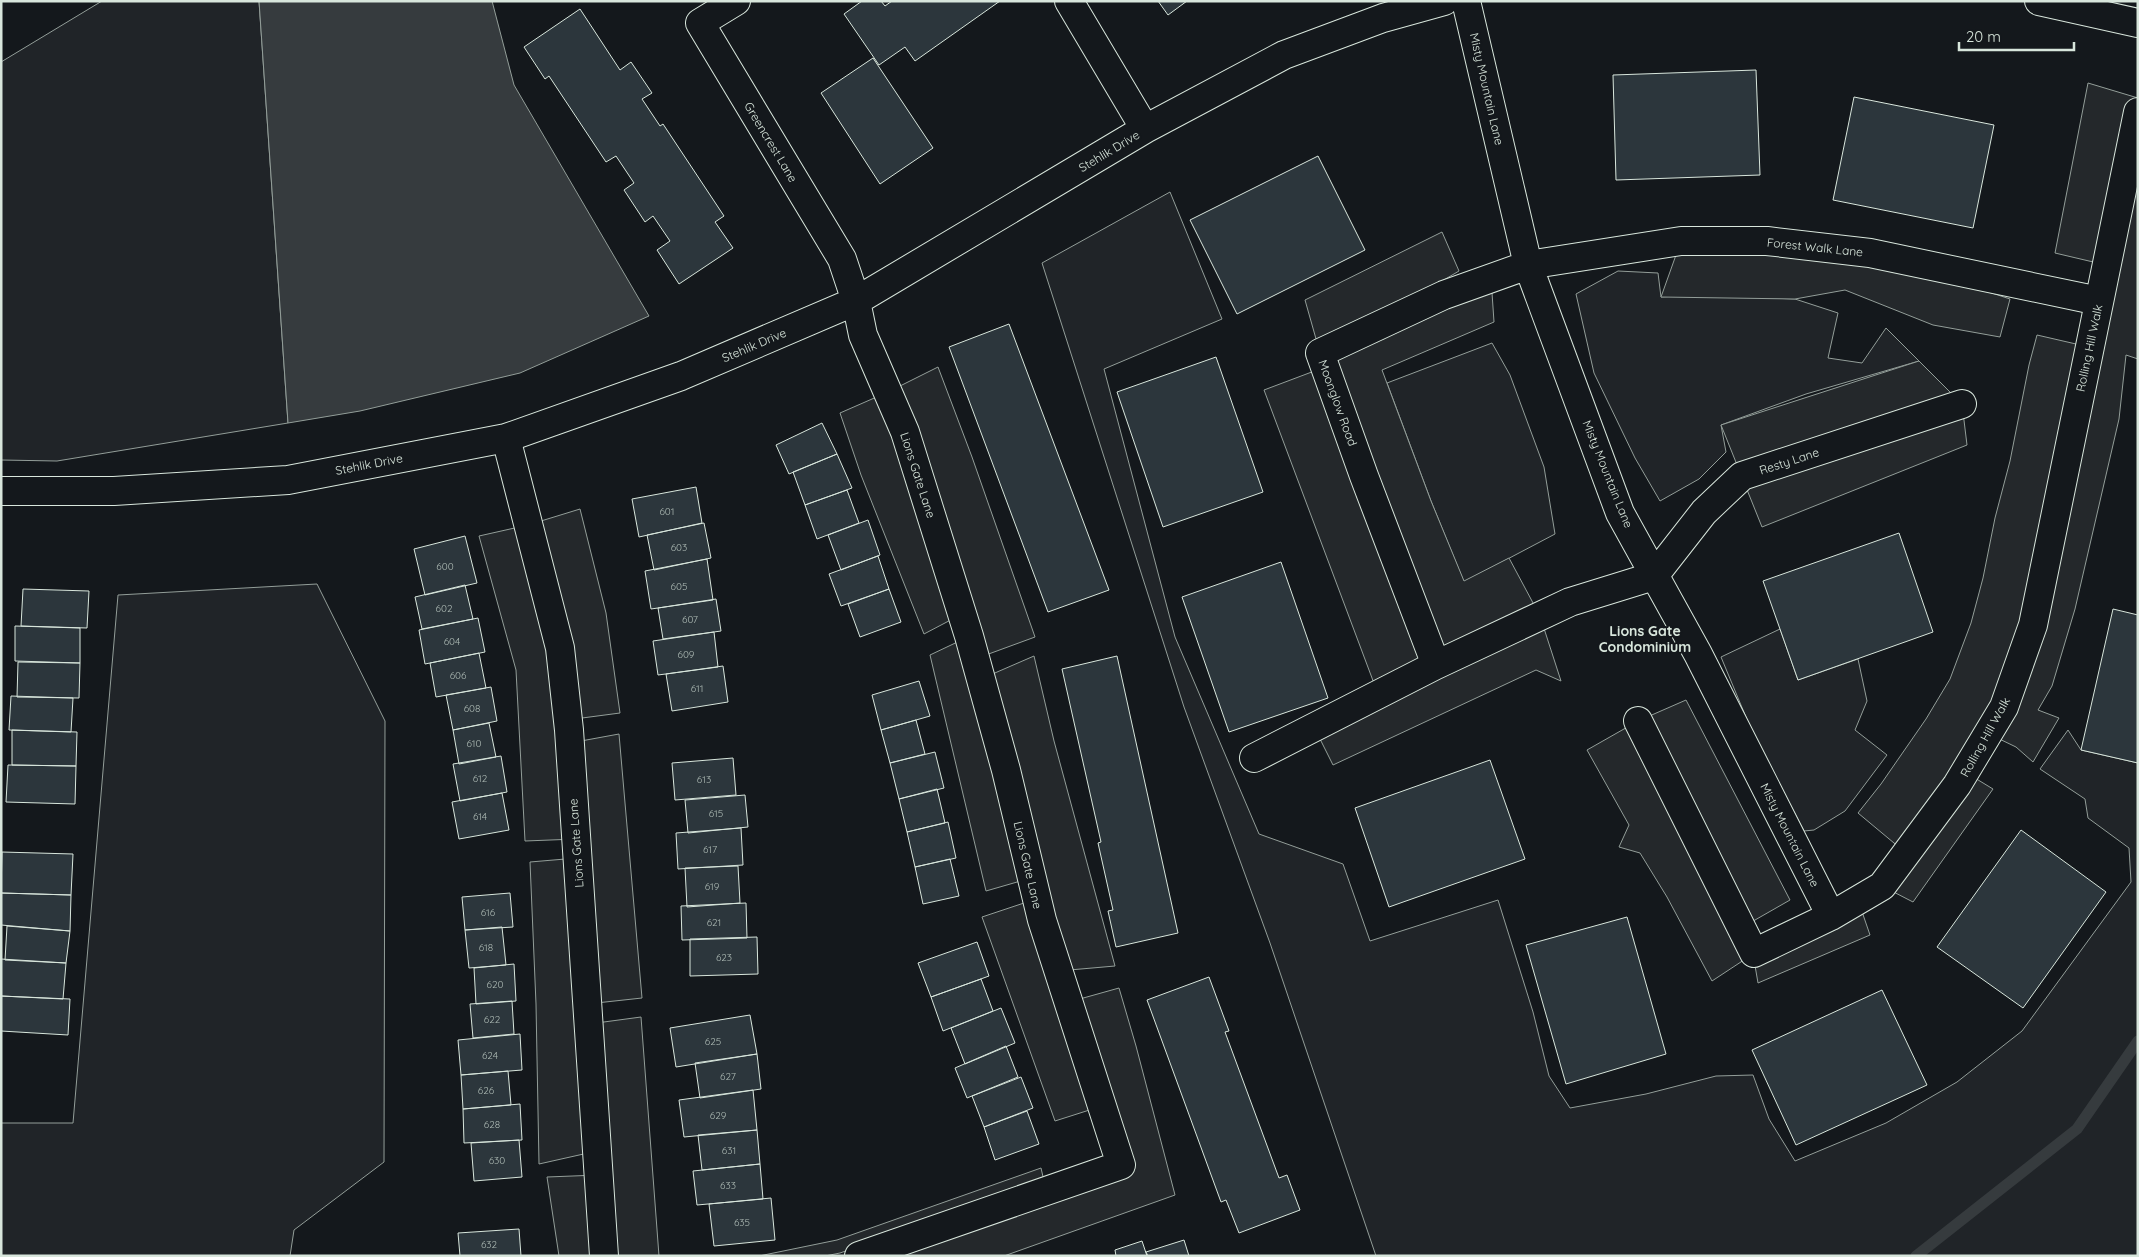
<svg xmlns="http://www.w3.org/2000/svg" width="2139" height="1257" font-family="Quicksand,sans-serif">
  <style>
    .green { fill: #202428; stroke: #939e99 }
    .parking { fill: #24282b; stroke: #939e99 }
    .water { fill: #363b3e; stroke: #939e99 }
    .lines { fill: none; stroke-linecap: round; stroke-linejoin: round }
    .stream { stroke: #363b3e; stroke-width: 11 }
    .building { fill: #2c363c; stroke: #d8e6dc }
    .minor-casing { stroke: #d8e6dc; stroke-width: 30 }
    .minor { stroke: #14181c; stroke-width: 28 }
    .labels { text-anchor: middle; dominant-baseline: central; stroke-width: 4; stroke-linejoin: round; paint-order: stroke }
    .number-label { font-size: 10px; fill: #adbab4 }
    .street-label { font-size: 12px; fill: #d8e6dc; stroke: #14181c }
    .neighbourhood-label { font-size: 14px; font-weight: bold; fill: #d8e6dc; stroke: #14181c }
  </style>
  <rect width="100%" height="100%" fill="#14181c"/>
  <path class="green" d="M 102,1 L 259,1 L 288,423 L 57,461 L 1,460 L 1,62 Z
    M 1170,192 L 1222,319 L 1104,369 L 1175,637 L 1259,834 L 1343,864 L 1370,941 L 1498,900 L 1533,1012 L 1549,1076 L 1570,1108 L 1646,1094 L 1716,1076 L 1753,1075 L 1769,1119 L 1795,1161 L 1886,1123 L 1957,1082 L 2022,1031 L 2131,882 L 2129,848 L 2088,818 L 2085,799 L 2040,769 L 2068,730 L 2081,750 L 2138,763 L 2138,1256 L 1376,1256 L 1270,943 L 1184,707 L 1042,263 Z
    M 1618,271 L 1658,273 L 1661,297 L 1693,295 L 1795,299 L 1838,313 L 1828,358 L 1862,363 L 1886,328 L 1919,361 L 1806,394 L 1721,425 L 1726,452 L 1699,479 L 1660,501 L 1635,458 L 1594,373 L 1576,294 Z
    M 1492,343 L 1510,375 L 1544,467 L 1555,534 L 1464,582 L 1431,501 L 1387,383 Z
    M 317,584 L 385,721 L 384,1162 L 294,1230 L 290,1256 L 1,1256 L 1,1123 L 73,1123 L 118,595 Z
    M 1780,629 L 1798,680 L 1858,659 L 1867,701 L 1855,730 L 1887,755 L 1845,811 L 1814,830 L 1804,831 L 1753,734 L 1721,657 Z"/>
  <path class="parking" d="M 2088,83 L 2138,98 L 2138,359 L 2126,355 L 2119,419 L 2075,609 L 2052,686 L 2038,710 L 2059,718 L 2033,762 L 2016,747 L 1989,734 L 1965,772 L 1993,789 L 1913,902 L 1882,886 L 1906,853 L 1858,813 L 1881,784 L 1926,719 L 1950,679 L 1971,623 L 1983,578 L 1995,518 L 2010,461 L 2029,365 L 2037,335 L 2089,347 L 2106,265 L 2055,253 Z
    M 1442,232 L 1459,271 L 1320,353 L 1305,300 Z
    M 1681,241 L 1870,253 L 2010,299 L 2000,337 L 1933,325 L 1845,290 L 1795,299 L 1661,297 Z
    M 1491,278 L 1494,322 L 1382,370 L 1431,501 L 1464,581 L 1509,558 L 1540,616 L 1561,681 L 1536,670 L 1333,765 L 1314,727 L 1378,694 L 1264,390 L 1325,367 L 1367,331 Z
    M 1919,361 L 1962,404 L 1967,445 L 1762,527 L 1721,425 Z
    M 938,367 L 972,457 L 1035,637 L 975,659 L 981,679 L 1034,656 L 1054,741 L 1115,966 L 1058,971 L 1069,1002 L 1119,988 L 1136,1046 L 1175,1195 L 1004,1256 L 859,1256 L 1121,1165 L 1102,1106 L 1055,1121 L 982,917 L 1036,899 L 1031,878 L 986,891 L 930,655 L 968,637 L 962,614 L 924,634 L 861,475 L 840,413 L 888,392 Z
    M 580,509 L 606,613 L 620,713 L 567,720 L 570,743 L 619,734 L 642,998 L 587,1004 L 589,1024 L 641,1017 L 659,1256 L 559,1256 L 547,1177 L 598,1175 L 597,1151 L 539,1164 L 536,1004 L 530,862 L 577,858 L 576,839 L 525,841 L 516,670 L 479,536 L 528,525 Z
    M 1686,700 L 1790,900 L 1741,928 L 1753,953 L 1858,900 L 1870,935 L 1758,983 L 1753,954 L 1712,981 L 1667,897 L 1640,853 L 1619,847 L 1629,825 L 1587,750 L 1638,721 Z
    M 1041,1168 L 1044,1181 L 840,1253 L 825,1256 L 759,1256 L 837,1240 Z"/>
  <path class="water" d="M 259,1 L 492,1 L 514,85 L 649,316 L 520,373 L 360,411 L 288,423 Z"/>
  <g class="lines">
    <path class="stream" d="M 1916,1256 L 2077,1129 L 2138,1041"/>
  </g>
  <path class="building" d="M 862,1 L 881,1 L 885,6 L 892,1 L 1000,1 L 915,61 L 905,47 L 879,65 L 844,14 Z
    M 1158,1 L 1187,1 L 1168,15 Z
    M 580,9 L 620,70 L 631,62 L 652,93 L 642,99 L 660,126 L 663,124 L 724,216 L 715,222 L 733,248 L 679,284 L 657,250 L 670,241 L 653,216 L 645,222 L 624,190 L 634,183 L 616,156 L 606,162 L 549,76 L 545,79 L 524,47 Z
    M 873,58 L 933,148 L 880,184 L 821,93 Z
    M 1756,70 L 1760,175 L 1616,180 L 1613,75 Z
    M 1854,97 L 1994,125 L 1973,228 L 1833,200 Z
    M 1318,156 L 1365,250 L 1237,314 L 1190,220 Z
    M 1009,324 L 1109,590 L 1048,612 L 949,347 Z
    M 1216,357 L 1263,492 L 1163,527 L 1117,392 Z
    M 822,423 L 837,454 L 789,474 L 776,445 Z
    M 837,454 L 852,488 L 805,505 L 793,472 Z
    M 696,487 L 702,523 L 639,537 L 632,499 Z
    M 847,490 L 859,523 L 817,539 L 805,505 Z
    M 868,520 L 880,555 L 841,570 L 828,535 Z
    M 704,523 L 711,558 L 654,570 L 647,535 Z
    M 1899,533 L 1933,632 L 1798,680 L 1763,581 Z
    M 465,536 L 477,583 L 425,595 L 414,549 Z
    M 878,556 L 889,589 L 841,606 L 829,574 Z
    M 707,559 L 713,600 L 651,609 L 645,571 Z
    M 1281,562 L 1328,698 L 1229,732 L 1182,597 Z
    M 465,585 L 473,619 L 422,629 L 415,597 Z
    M 23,589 L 89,591 L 87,628 L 21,626 Z
    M 889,589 L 901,622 L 860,637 L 848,604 Z
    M 716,599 L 721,631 L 663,639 L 658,608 Z
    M 2113,609 L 2138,615 L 2138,763 L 2081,750 Z
    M 478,618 L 485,652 L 425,664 L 419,630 Z
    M 15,626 L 80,628 L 80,663 L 15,661 Z
    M 714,632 L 718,667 L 658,675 L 653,641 Z
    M 479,653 L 486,688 L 436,697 L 430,663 Z
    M 1117,656 L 1178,933 L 1116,947 L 1108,911 L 1113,910 L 1098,843 L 1101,842 L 1062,669 Z
    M 18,662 L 80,663 L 79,698 L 17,697 Z
    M 723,666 L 728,702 L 672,711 L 666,674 Z
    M 919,681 L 930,716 L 881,730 L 872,695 Z
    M 491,687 L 497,721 L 453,730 L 446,695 Z
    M 11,696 L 73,698 L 71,732 L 9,730 Z
    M 916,720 L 925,754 L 890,763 L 881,730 Z
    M 489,723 L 496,757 L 459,764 L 453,730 Z
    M 12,730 L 77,732 L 76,766 L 12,765 Z
    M 935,752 L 944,788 L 899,799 L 890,763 Z
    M 501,756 L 507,792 L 460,801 L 453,764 Z
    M 733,758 L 736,795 L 675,800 L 672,763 Z
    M 1490,760 L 1525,859 L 1389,907 L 1355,808 Z
    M 8,765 L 76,766 L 75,804 L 6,802 Z
    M 937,789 L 945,823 L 907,832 L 899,799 Z
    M 502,793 L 509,830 L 459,839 L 452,802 Z
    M 745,795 L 748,827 L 688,833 L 685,800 Z
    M 948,822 L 956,858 L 915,867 L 907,832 Z
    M 741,828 L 743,865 L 678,869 L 676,833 Z
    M 2021,830 L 2106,892 L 2023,1008 L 1937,947 Z
    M 2,852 L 73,854 L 71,895 L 1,893 Z
    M 950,859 L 959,896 L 923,904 L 915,867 Z
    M 738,866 L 740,903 L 687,907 L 685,868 Z
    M 1,893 L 71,895 L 70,931 L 1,925 Z
    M 510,893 L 513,927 L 465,930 L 462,897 Z
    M 746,903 L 747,938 L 682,940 L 681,906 Z
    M 1627,917 L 1666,1054 L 1566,1084 L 1526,945 Z
    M 7,926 L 70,931 L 66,963 L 5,960 Z
    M 502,927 L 506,965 L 469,968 L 465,930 Z
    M 757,937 L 758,974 L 690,976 L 690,939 Z
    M 977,942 L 989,976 L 931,997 L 918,963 Z
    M 1,959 L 66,963 L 63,999 L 1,996 Z
    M 514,964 L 516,1001 L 476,1004 L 474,968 Z
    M 1209,977 L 1229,1031 L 1225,1032 L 1279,1178 L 1287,1175 L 1300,1210 L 1239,1233 L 1226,1200 L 1221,1202 L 1147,1000 Z
    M 981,979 L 993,1011 L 943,1031 L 931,997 Z
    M 1882,990 L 1927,1085 L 1796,1145 L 1752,1050 Z
    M 1,996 L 70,999 L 68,1035 L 1,1031 Z
    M 512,1001 L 514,1034 L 473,1038 L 470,1004 Z
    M 1001,1008 L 1015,1043 L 965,1064 L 951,1028 Z
    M 750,1015 L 757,1054 L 676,1067 L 670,1028 Z
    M 520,1034 L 522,1070 L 461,1075 L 458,1040 Z
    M 1006,1046 L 1018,1077 L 967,1098 L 955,1068 Z
    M 757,1054 L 761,1089 L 700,1098 L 695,1063 Z
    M 508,1071 L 511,1105 L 463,1109 L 461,1075 Z
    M 1021,1077 L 1033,1108 L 984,1127 L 972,1096 Z
    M 753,1090 L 757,1130 L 684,1137 L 679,1100 Z
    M 520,1104 L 522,1140 L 464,1143 L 463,1109 Z
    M 1027,1111 L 1039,1144 L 995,1160 L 984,1127 Z
    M 757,1130 L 760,1164 L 702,1170 L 698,1135 Z
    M 519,1140 L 522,1177 L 474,1181 L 471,1143 Z
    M 760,1164 L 763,1199 L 697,1205 L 693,1171 Z
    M 771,1198 L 775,1240 L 714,1246 L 709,1204 Z
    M 519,1229 L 521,1256 L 460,1256 L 458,1233 Z
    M 1184,1240 L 1189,1256 L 1148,1256 L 1146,1252 Z
    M 1142,1241 L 1147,1256 L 1116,1256 L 1115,1250 Z"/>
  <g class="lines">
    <defs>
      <path id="minor" d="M 736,1 L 700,23 L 842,259 L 856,301 L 863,335 L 905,432 L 969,636 L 1006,770 L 1042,920 L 1121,1165 L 859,1256
        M 1069,1 L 1145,129
        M 1466,1 L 1528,265 L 1620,513 L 1698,654 L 1831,916
        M 2039,1 L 2138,23
        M 506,438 L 560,648 L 569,730 L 604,1256
        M 1,491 L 114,491 L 288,480 L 506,438 L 681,376 L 856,301 L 1145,129 L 1284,55 L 1383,18 L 1444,1
        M 1436,665 L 1364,476 L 1320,353 L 1444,295 L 1528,265 L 1681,241 L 1767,241 L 1870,253 L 2099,301
        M 1638,721 L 1754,953 L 1831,916 L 1882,886 L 1957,785 L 2004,707 L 2033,625 L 2138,112
        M 1254,758 L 1436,665 L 1570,602 L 1654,576 L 1704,512 L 1742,476 L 1962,404"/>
    </defs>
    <use href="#minor" class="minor-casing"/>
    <use href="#minor" class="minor"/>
  </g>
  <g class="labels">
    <g class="number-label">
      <text x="667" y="511">601</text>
      <text x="679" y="547">603</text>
      <text x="445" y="566">600</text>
      <text x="679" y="586">605</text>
      <text x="444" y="608">602</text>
      <text x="690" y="619">607</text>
      <text x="452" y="641">604</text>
      <text x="686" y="654">609</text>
      <text x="458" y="675">606</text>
      <text x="697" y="688">611</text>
      <text x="472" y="708">608</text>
      <text x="474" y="743">610</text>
      <text x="480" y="778">612</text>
      <text x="704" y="779">613</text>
      <text x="716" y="813">615</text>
      <text x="480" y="816">614</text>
      <text x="710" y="849">617</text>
      <text x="712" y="886">619</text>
      <text x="488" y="912">616</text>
      <text x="714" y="922">621</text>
      <text x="486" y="947">618</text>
      <text x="724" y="957">623</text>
      <text x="495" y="984">620</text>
      <text x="492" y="1019">622</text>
      <text x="713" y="1041">625</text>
      <text x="490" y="1055">624</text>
      <text x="728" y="1076">627</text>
      <text x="486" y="1090">626</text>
      <text x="718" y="1115">629</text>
      <text x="492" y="1124">628</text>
      <text x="729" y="1150">631</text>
      <text x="497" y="1160">630</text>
      <text x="728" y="1185">633</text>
      <text x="742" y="1222">635</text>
      <text x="489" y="1244">632</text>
    </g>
    <g class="street-label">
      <text transform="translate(1487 89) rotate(77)">Misty Mountain Lane</text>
      <text transform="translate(771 142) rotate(59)">Greencrest Lane</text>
      <text transform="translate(1109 151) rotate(-31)">Stehlik Drive</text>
      <text transform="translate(1815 247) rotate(6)">Forest Walk Lane</text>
      <text transform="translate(754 345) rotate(-23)">Stehlik Drive</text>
      <text transform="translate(2089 348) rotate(-78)">Rolling Hill Walk</text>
      <text transform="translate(1338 403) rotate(70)">Moonglow Road</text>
      <text transform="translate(1789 461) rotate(-18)">Resty Lane</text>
      <text transform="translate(369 464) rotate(-11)">Stehlik Drive</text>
      <text transform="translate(1608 474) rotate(68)">Misty Mountain Lane</text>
      <text transform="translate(918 475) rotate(72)">Lions Gate Lane</text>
      <text transform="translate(1985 737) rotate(-61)">Rolling Hill Walk</text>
      <text transform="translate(1790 835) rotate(63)">Misty Mountain Lane</text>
      <text transform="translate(576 843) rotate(-94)">Lions Gate Lane</text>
      <text transform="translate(1028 865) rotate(77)">Lions Gate Lane</text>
    </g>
    <g class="neighbourhood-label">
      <text x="1645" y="631">Lions Gate<tspan x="1645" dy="16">Condominium</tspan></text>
    </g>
  </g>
  <rect width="2139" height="1257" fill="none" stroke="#d8e6dc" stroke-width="5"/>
  <path d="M1959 42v8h115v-8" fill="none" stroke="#d8e6dc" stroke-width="2.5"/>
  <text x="1966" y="42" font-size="15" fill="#d8e6dc" stroke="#14181c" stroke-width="4" paint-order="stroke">20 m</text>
</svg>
